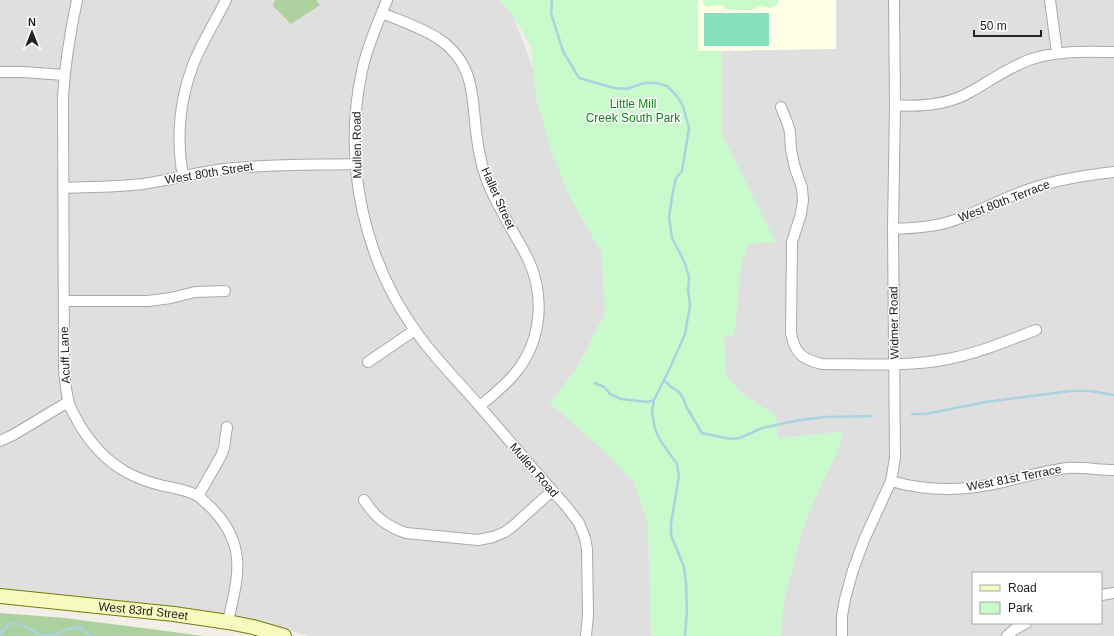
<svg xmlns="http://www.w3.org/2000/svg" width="1114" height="636" font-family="Helvetica,sans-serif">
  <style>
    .residential { fill: #e0dfdf; fill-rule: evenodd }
    .education { fill: #ffffe5 }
    .forest { fill: #add19e }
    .park { fill: #c8facc }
    .pitch { fill: #88e0be }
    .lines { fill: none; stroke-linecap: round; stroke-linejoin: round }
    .stream { stroke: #aad3df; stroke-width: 2.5 }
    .street-casing { stroke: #a9a9a9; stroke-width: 12 }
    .secondary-casing { stroke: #707d05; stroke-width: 16 }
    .street { stroke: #fff; stroke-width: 10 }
    .secondary { stroke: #f7fabf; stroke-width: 14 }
    .labels { text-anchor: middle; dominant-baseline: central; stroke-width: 3; stroke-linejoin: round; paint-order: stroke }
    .park-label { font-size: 12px; fill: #0c8416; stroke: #fff }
    .street-label { font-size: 12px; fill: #222; stroke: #fff }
  </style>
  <rect width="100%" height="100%" fill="#f2efe9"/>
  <path class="residential" d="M 0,0 L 499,0 L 513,15 L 602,254 L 605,314 L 576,370 L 550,403 L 602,449 L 634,482 L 648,523 L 651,636 L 309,636 L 289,630 L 206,612 L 159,605 L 0,589 Z
    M 836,0 L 1114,0 L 1114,636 L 781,636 L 784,599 L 802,531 L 842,432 L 777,438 L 775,415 L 739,392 L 725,373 L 724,336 L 734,335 L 741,264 L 748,245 L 774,241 L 722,135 L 722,51 L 836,49 ZM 973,573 L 1101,573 L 1101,623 L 973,623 Z"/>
  <path class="education" d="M 698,0 L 836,0 L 836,49 L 698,51 Z"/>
  <path class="forest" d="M 275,0 L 316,0 L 320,5 L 291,24 L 273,6 Z
    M 0,613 L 65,618 L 204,636 L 0,636 Z"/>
  <path class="park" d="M 499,0 L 698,0 L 698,51 L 722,51 L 722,135 L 775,241 L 748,245 L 741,264 L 734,335 L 724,336 L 725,373 L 739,392 L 775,415 L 778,438 L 843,432 L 837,452 L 814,501 L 802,531 L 784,599 L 781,636 L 651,636 L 648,523 L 634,482 L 602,449 L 550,403 L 576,370 L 605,314 L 602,254 L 570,197 L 552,154 L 536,98 L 531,47 L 513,15 Z
    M 702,0 L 778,0 L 778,3 L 776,6 L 771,8 L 760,6 L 752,10 L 740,10 L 727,9 L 720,5 L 715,6 L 711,5 L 709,7 L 706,7 L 704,5 Z"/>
  <path class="pitch" d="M 704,13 L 769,13 L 769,46 L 704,46 Z"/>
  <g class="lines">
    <path class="stream" d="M 552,0 L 551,13 L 563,51 L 579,78 L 614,88 L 627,89 L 644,83 L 656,83 L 667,86 L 676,95 L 683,106 L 689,128 L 682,171 L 676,178 L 673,191 L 669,217 L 672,238 L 685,263 L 689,277 L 688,289 L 690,306 L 685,334 L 670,368 L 654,400 L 652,412 L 655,429 L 660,440 L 677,464 L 679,476 L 671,524 L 671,535 L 684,567 L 686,583 L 687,610 L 685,636
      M 664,380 L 670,386 L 679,392 L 683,398 L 687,408 L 702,433 L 730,439 L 740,438 L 762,428 L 800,420 L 825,417 L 872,416
      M 595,383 L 604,387 L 610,394 L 621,399 L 648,402 L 654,400
      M 912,414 L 925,414 L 986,402 L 1070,391 L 1090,391 L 1114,395
      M 0,634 C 3,630 8,625 12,623 C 19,622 36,633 42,636
      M 43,636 L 58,634 L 67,629 L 79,627 L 90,636"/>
    <defs>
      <path id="street" d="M 77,0 C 70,33 65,63 63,97 L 64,370 C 65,381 66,393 69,403 C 71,410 75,416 78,422 C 90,443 105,460 126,472 C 137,478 148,482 160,485 C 172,488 188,490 198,496 C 201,498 203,500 205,502 C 222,517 235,536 237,559 C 239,580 232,601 228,622
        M 387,0 C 378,23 367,46 362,71 C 342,162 364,263 420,337 C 438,362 461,384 481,408 C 510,441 537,474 566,506 L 579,523 L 585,538 L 587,549 L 588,615 L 586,636
        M 1050,0 L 1057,53
        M 382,13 C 401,21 422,28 439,39 C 474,63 472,94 476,131 C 478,148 481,165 487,181 C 498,209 515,233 528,259 C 545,295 542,339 517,371 C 507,384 493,395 480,406
        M 0,72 L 23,72 L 64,75
        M 895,105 C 921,107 949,105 972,91 C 991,80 1008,68 1029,60 C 1056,50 1086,52 1114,52
        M 781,107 L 787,122 L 790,132 L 791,150 L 795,168 L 802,188 L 803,200 L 801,214 L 792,242 L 791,333 C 795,354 802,359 822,364 C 864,364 907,367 948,359 C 979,353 1007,341 1036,330
        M 183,177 C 176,138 180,97 195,60 C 204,39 216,20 226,0
        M 64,188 C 90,187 117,187 143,184 C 170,180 197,172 224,169 C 268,164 312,165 355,164
        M 893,229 C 910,228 928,228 945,223 C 975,215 1003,197 1033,188 C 1059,179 1087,175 1114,172
        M 64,301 L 148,301 L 171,298 L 195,292 L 225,291
        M 368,362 L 415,330
        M 0,441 L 13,435 L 68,402
        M 891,481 C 922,490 957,491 988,485 C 1015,480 1041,471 1068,468 C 1083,467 1099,470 1114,470
        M 198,496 L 221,456 L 224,448 L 227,427
        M 364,500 C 375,517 386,526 406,533 L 478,540 L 493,537 L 505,532 L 513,526 L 552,491
        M 1101,595 L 1114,593
        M 842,636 L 842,616 L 845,599 L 853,570 L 864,540 L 891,481 L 895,458 L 893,229 L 895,105 L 894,0
        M 1007,636 L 1015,629 L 1026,623"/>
      <g id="secondary">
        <path id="s1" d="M 0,596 L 174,614 L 228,622 L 253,627 L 284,636"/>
      </g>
    </defs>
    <use href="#street" class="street-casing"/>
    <use href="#secondary" class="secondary-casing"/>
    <use href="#street" class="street"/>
    <use href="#secondary" class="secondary"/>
  </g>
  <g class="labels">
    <g class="park-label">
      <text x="633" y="104">Little Mill<tspan x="633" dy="14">Creek South Park</tspan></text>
    </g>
    <g class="street-label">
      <text transform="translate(357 145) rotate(-91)">Mullen Road</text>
      <text transform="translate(209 173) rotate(-9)">West 80th Street</text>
      <text transform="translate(498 198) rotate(66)">Hallet Street</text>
      <text transform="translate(1004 201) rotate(-21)">West 80th Terrace</text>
      <text transform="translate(894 323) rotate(-91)">Widmer Road</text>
      <text transform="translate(65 355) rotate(-92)">Acuff Lane</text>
      <text transform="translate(534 470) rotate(49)">Mullen Road</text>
      <text transform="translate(1014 478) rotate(-11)">West 81st Terrace</text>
      <text stroke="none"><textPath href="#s1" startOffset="144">West 83rd Street</textPath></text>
    </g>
  </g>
  <rect x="972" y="572" width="130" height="52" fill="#ffffff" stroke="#a7a7a7"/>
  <rect x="980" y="585" width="20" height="6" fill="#f7fabf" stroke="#a7a7a7"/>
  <text x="1008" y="592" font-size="12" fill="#222222">Road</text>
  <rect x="980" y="602" width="20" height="12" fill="#c8facc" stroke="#a7a7a7"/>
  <text x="1008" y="612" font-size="12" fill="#222222">Park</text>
  <g transform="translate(32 32)" stroke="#ffffff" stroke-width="3" paint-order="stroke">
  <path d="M0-3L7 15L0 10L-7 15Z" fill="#222222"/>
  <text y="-6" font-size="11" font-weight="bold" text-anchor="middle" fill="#222222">N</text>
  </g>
  <path d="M974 30v6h67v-6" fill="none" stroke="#222222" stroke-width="2"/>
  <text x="980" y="30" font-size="12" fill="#222222" stroke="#ffffff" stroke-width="3" paint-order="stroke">50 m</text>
</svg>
